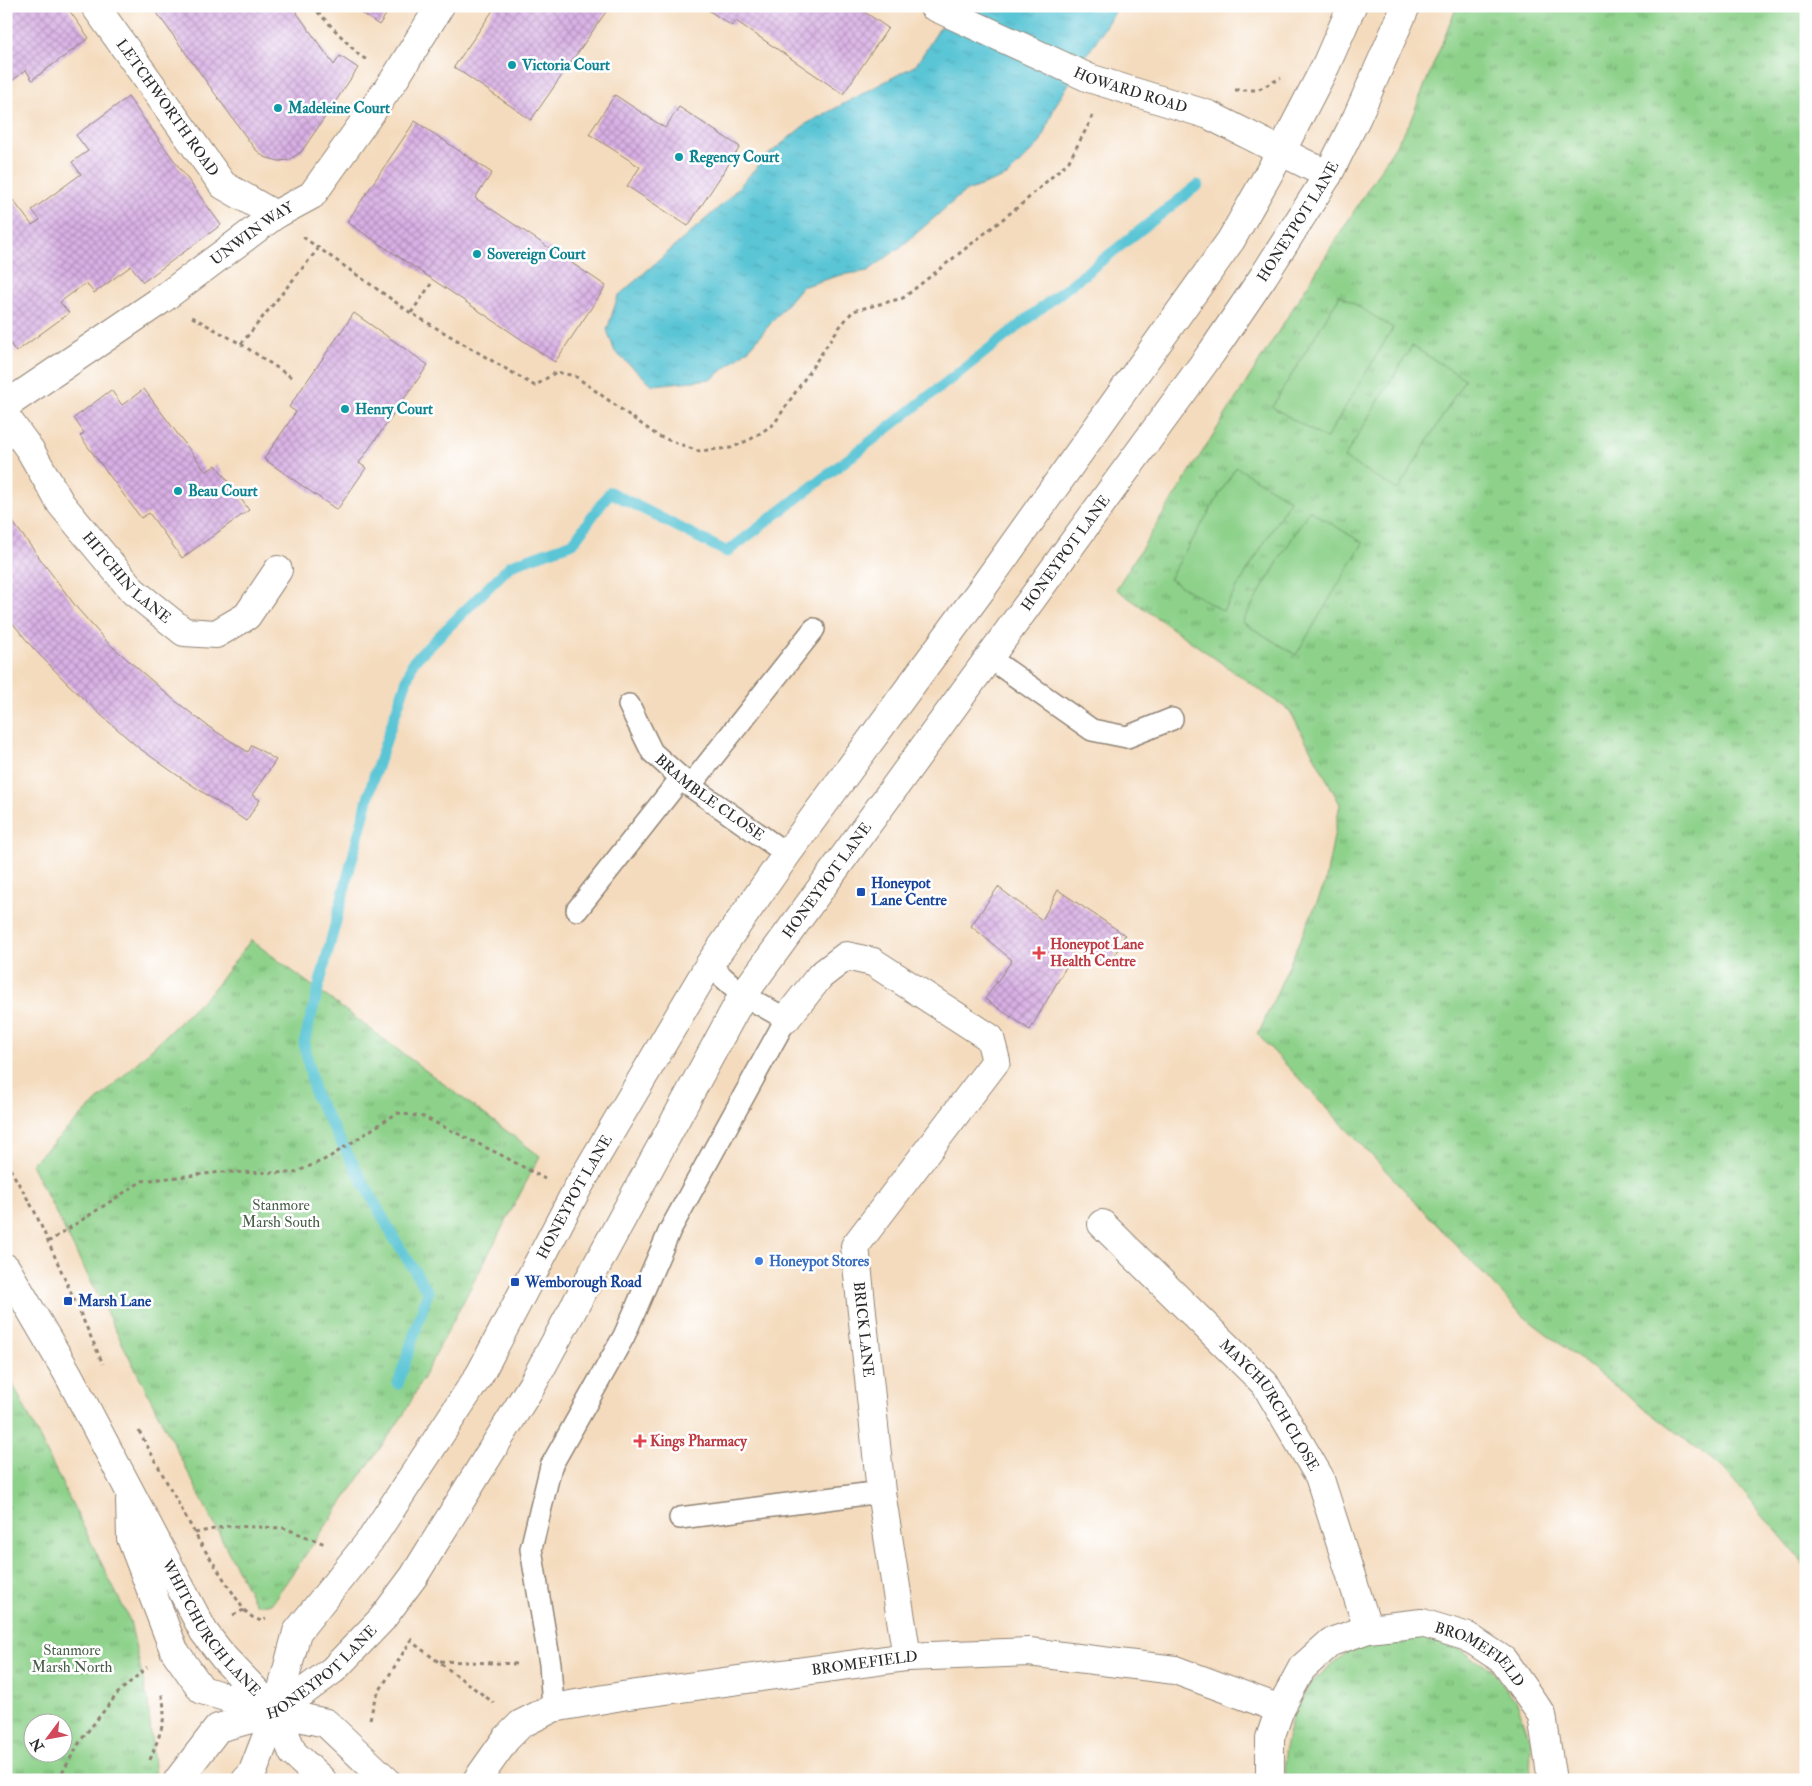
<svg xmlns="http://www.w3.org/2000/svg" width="1812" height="1786" font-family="'IM FELL Double Pica',serif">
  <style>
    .grass { fill: url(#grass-tufts); stroke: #5c7e5a; fill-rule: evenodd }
    .pitch { fill: #8dd18a; stroke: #5c7e5a }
    .water { fill: url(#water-ripples); stroke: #427880 }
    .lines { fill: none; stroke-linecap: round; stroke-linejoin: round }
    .stream { stroke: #5ac5d5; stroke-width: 11 }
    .building { fill: url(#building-cross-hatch) }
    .service-casing { stroke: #908374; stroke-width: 24 }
    .minor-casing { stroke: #908374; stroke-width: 30 }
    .tertiary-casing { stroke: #908374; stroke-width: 30 }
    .secondary-casing { stroke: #908374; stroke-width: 30 }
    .primary-casing { stroke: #908374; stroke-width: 30 }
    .path { stroke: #908374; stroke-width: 3; stroke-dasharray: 4 4; stroke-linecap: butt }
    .service { stroke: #fff; stroke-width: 21 }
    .minor { stroke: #fff; stroke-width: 28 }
    .tertiary { stroke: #fff; stroke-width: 28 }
    .secondary { stroke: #fff; stroke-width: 28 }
    .primary { stroke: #fff; stroke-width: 28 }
    .culture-dot { fill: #0f9aa8; stroke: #fff; stroke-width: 2 }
    .transit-dot { fill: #1a4fb4; stroke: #fff; stroke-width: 2 }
    .health-dot { fill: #e0444e; stroke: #fff; stroke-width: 2 }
    .shop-dot { fill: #3f7fe0; stroke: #fff; stroke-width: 2 }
    .labels { text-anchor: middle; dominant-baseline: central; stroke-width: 5; stroke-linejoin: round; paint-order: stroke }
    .culture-label { font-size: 15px; font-weight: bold; fill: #0d838f; stroke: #fff; text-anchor: start }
    .street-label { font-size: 15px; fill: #2b2b2b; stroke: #fff }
    .transit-label { font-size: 15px; font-weight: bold; fill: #164399; stroke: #fff; text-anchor: start }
    .health-label { font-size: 15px; font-weight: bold; fill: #be3a42; stroke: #fff; text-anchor: start }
    .park-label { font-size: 15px; fill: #485d48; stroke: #fff }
    .shop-label { font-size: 15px; font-weight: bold; fill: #366cbe; stroke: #fff; text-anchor: start }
  </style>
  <defs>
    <pattern id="grass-tufts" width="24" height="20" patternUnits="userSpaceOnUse" patternTransform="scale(1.25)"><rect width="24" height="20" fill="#8dd18a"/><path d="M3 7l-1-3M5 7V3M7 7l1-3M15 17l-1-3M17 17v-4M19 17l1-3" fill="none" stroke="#73aa71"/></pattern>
    <pattern id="water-ripples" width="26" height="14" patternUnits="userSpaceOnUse" patternTransform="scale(1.25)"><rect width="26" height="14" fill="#5ac5d5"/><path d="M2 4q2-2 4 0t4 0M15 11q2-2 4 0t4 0" fill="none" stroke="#4ea9b7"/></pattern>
    <pattern id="building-cross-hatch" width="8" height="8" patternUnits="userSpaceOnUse" patternTransform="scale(1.25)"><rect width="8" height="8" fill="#d9b0e5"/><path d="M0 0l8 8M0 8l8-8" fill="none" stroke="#b08fba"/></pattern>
  </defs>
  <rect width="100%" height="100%" fill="#fff"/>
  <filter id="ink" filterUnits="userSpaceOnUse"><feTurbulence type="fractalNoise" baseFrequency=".02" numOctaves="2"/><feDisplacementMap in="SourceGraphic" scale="10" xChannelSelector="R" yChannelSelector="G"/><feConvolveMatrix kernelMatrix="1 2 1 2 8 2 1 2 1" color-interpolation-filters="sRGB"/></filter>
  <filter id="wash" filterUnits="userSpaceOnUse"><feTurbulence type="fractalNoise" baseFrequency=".0096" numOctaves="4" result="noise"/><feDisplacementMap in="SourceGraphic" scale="20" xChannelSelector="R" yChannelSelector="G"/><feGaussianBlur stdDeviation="1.12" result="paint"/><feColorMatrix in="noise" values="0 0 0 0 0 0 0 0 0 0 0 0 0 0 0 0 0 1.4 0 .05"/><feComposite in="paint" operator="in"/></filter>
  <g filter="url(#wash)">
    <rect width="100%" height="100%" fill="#f4dbbe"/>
    <path class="grass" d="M 1457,6 L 1806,6 L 1806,1566 L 1723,1468 L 1522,1315 L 1258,1035 L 1325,884 L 1340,804 L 1290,711 L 1116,589 L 1409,124 Z
      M 251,940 L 540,1156 L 404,1414 L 271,1604 L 255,1604 L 31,1164 L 211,992 Z
      M 6,1370 L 130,1621 L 148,1703 L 155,1778 L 154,1780 L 6,1780 ZM 32,1724 L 62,1724 L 62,1754 L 32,1754 Z
      M 1422,1638 L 1460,1649 L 1493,1671 L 1517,1703 L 1531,1743 L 1530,1780 L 1286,1780 L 1284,1752 L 1293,1714 L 1314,1680 L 1345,1654 L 1382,1640 Z"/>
    <path class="pitch" d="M 1340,295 L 1393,328 L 1326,439 L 1272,407 Z
      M 1412,346 L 1465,379 L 1398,490 L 1344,458 Z
      M 1236,467 L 1290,500 L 1223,611 L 1169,579 Z
      M 1309,510 L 1363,543 L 1296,655 L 1242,622 Z"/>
    <path class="water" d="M 954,6 L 1118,6 L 1055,106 L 1040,143 L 1007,176 L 964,192 L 903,245 L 868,271 L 841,275 L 801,287 L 751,347 L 712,379 L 653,385 L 615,352 L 607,330 L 618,296 L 724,203 L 768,155 L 806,124 L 916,65 Z"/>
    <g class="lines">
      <path class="stream" d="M 398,1384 L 428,1292 L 394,1238 L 315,1095 L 304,1043 L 374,776 L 413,662 L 511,565 L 573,543 L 610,492 L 727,552 L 883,432 L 1198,185"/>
    </g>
    <g id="blocks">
      <path class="building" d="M 6,6 L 66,6 L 89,38 L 32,80 L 26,70 L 12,81 L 6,73 Z
        M 152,6 L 292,6 L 334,65 L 340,56 L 358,68 L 302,151 L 289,160 L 279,161 L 264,157 L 254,148 Z
        M 351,6 L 392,6 L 379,25 Z
        M 496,6 L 610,6 L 531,120 L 454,67 Z
        M 702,6 L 856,6 L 888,28 L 843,94 L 736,21 L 732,26 Z
        M 615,95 L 665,128 L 679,107 L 740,147 L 688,226 L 627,186 L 640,167 L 589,134 Z
        M 128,97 L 221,225 L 143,282 L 131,266 L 94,293 L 86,283 L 60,302 L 69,313 L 16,352 L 6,338 L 6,191 L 32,225 L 40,220 L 32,210 L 81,174 L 72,162 L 88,151 L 76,135 Z
        M 415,121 L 492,173 L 475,198 L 606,286 L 555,362 L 347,222 Z
        M 354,313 L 428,365 L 359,463 L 366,468 L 337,510 L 264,459 L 296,412 L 289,407 Z
        M 144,389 L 206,472 L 216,465 L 249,510 L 182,558 L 149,513 L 141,518 L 80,436 L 84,433 L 74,418 L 111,390 L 122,405 Z
        M 6,513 L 77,608 L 106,641 L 173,699 L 209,727 L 248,752 L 252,745 L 276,760 L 252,795 L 260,800 L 246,821 L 177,775 L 139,748 L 102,716 L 67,683 L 33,648 L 6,615 Z
        M 998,887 L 1042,920 L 1058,890 L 1125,935 L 1109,966 L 1078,946 L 1030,1030 L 985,999 L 1012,960 L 971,926 Z"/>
    </g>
  </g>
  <g filter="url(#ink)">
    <use href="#blocks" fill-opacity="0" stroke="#908374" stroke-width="1"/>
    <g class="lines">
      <defs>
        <g id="service">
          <path d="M 988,657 L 1092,730 L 1127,737 L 1172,719"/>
          <path id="s1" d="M 629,705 L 652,752 L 690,786 L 787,854"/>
          <path d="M 690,786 L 814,629"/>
          <path d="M 577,910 L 681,778"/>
          <path d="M 680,1518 L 881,1492"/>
          <path d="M 553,1708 L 550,1664 L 531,1549 L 551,1466 L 624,1336 L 670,1230 L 786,1019 L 743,995 L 709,965"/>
        </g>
        <g id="minor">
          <path id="s2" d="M 95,6 L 223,185 L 275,215"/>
          <path id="s3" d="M 933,6 L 1089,78 L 1209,115 L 1328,175"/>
          <path id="s4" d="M 6,405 L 161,300 L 275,215 L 312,195 L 394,80 L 440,6"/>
          <path id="s5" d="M 6,417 L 30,450 L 61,504 L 133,591 L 184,632 L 216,634 L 247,616 L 278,570"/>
          <path id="s6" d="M 786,1019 L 820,976 L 846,956 L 873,962 L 990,1038 L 996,1061 L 855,1246 L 881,1492 L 907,1657"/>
          <path id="s7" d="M 1102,1224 L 1265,1384 L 1319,1476 L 1368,1629"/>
          <path id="s8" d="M 477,1780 L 506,1739 L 521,1724 L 553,1708 L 622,1696 L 907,1657 L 1029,1652 L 1175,1670 L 1280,1709"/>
          <path id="s9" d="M 1270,1780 L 1270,1738 L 1280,1709 L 1302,1668 L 1331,1642 L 1368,1629 L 1422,1623 L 1468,1637 L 1503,1660 L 1542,1715 L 1551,1774 L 1550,1780"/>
        </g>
        <path id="tertiary" d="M 276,1712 L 326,1723 L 386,1780
          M 276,1712 L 293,1753 L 322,1780"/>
        <g id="secondary">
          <path id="s10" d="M 6,1268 L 68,1374 L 204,1632 L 225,1659 L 276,1712"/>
          <path d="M 130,1500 L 131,1538 L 174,1650 L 202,1690 L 274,1712"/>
        </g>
        <g id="primary">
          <path id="s11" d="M 178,1780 L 218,1728 L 276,1712 L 333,1670 L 382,1619 L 414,1576 L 532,1385 L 743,995 L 1212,352 L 1263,277 L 1328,175 L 1357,117 L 1406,6"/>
          <path id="s12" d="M 246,1780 L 252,1774 L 276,1712 L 297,1632 L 372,1538 L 480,1374 L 577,1189 L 709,965 L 787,854 L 981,590 L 1231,240 L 1281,152 L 1326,65 L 1352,6"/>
        </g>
      </defs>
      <use href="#service" class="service-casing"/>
      <use href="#minor" class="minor-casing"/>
      <use href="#tertiary" class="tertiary-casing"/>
      <use href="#secondary" class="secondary-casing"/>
      <use href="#primary" class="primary-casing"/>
      <path class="path" d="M 312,6 L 359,55 L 367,60
        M 1235,90 L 1257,90 L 1281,78
        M 303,237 L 411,313 L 535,386 L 556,372 L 575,376 L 658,436 L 698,451 L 731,448 L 751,439 L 774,424 L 838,329 L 853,311 L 903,298 L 1023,203 L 1069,161 L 1090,122 L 1093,114
        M 411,313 L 431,284
        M 192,317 L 241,344 L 291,377
        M 241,344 L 318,249
        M 6,1162 L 34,1210 L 103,1364
        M 48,1242 L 142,1181 L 222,1172 L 294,1173 L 328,1158 L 397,1113 L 424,1117 L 505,1157 L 545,1179
        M 139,1431 L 199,1541 L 244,1610 L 252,1617 L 261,1621 L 266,1619
        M 195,1533 L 228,1526 L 284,1528 L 325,1544
        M 233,1615 L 244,1610
        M 409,1640 L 494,1703
        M 440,1661 L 519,1664
        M 370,1719 L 375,1698 L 413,1637
        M 150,1760 C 159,1735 169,1719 161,1692
        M 58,1780 L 81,1740 L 118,1693 L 147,1667"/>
      <use href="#service" class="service"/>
      <use href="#minor" class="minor"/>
      <use href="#tertiary" class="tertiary"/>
      <use href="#secondary" class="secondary"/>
      <use href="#primary" class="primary"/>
    </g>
  </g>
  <g class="culture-dot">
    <circle cx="512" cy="65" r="5"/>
    <circle cx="278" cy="108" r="5"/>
    <circle cx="679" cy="157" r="5"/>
    <circle cx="477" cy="254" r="5"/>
    <circle cx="345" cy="409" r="5"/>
    <circle cx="178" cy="491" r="5"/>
  </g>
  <g class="transit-dot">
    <rect x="856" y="887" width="10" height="10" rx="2.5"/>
    <rect x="510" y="1277" width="10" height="10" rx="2.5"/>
    <rect x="63" y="1296" width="10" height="10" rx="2.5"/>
  </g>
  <g class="health-dot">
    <path d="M1036.5 945.5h5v5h5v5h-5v5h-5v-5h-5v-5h5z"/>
    <path d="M637.5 1433.5h5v5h5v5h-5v5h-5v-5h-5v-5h5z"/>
  </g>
  <circle class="shop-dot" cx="759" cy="1261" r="5"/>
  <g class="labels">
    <g class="culture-label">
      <text x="522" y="65">Victoria Court</text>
      <text x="288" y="108">Madeleine Court</text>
      <text x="689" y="157">Regency Court</text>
      <text x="487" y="254">Sovereign Court</text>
      <text x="355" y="409">Henry Court</text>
      <text x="188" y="491">Beau Court</text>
    </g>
    <g class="street-label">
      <text stroke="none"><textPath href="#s3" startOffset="215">HOWARD ROAD</textPath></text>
      <text stroke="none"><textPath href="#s2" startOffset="125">LETCHWORTH ROAD</textPath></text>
      <text stroke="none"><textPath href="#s11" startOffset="1941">HONEYPOT LANE</textPath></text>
      <text stroke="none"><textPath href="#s4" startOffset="300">UNWIN WAY</textPath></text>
      <text stroke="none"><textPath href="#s11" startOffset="1536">HONEYPOT LANE</textPath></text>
      <text stroke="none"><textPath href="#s5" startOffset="202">HITCHIN LANE</textPath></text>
      <text stroke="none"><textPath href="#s1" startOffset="126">BRAMBLE CLOSE</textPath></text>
      <text stroke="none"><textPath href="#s11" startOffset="1131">HONEYPOT LANE</textPath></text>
      <text stroke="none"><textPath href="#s12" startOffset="675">HONEYPOT LANE</textPath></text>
      <text stroke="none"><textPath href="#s6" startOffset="595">BRICK LANE</textPath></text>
      <text stroke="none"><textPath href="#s7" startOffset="248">MAYCHURCH CLOSE</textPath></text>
      <text stroke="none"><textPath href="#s10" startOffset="415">WHITCHURCH LANE</textPath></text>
      <text stroke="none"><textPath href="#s9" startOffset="319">BROMEFIELD</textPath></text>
      <text stroke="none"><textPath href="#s11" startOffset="186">HONEYPOT LANE</textPath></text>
      <text stroke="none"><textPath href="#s8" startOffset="422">BROMEFIELD</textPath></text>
    </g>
    <g class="transit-label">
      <text x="871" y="883">Honeypot<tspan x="871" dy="17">Lane Centre</tspan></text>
      <text x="525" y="1282">Wemborough Road</text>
      <text x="78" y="1301">Marsh Lane</text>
    </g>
    <g class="health-label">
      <text x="1050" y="944">Honeypot Lane<tspan x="1050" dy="17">Health Centre</tspan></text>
      <text x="650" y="1441">Kings Pharmacy</text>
    </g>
    <g class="park-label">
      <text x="281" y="1205">Stanmore<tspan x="281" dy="17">Marsh South</tspan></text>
      <text x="72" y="1650">Stanmore<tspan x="72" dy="17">Marsh North</tspan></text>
    </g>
    <g class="shop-label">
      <text x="769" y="1261">Honeypot Stores</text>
    </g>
  </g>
  <rect width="1812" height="1786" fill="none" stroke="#fff" stroke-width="25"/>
  <g transform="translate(48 1738) rotate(238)"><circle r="24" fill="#ffffff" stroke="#aaaaaa"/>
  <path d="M0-4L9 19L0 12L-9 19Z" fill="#d1495b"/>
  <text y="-8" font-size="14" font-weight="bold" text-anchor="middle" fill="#2b2b2b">N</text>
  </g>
</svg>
